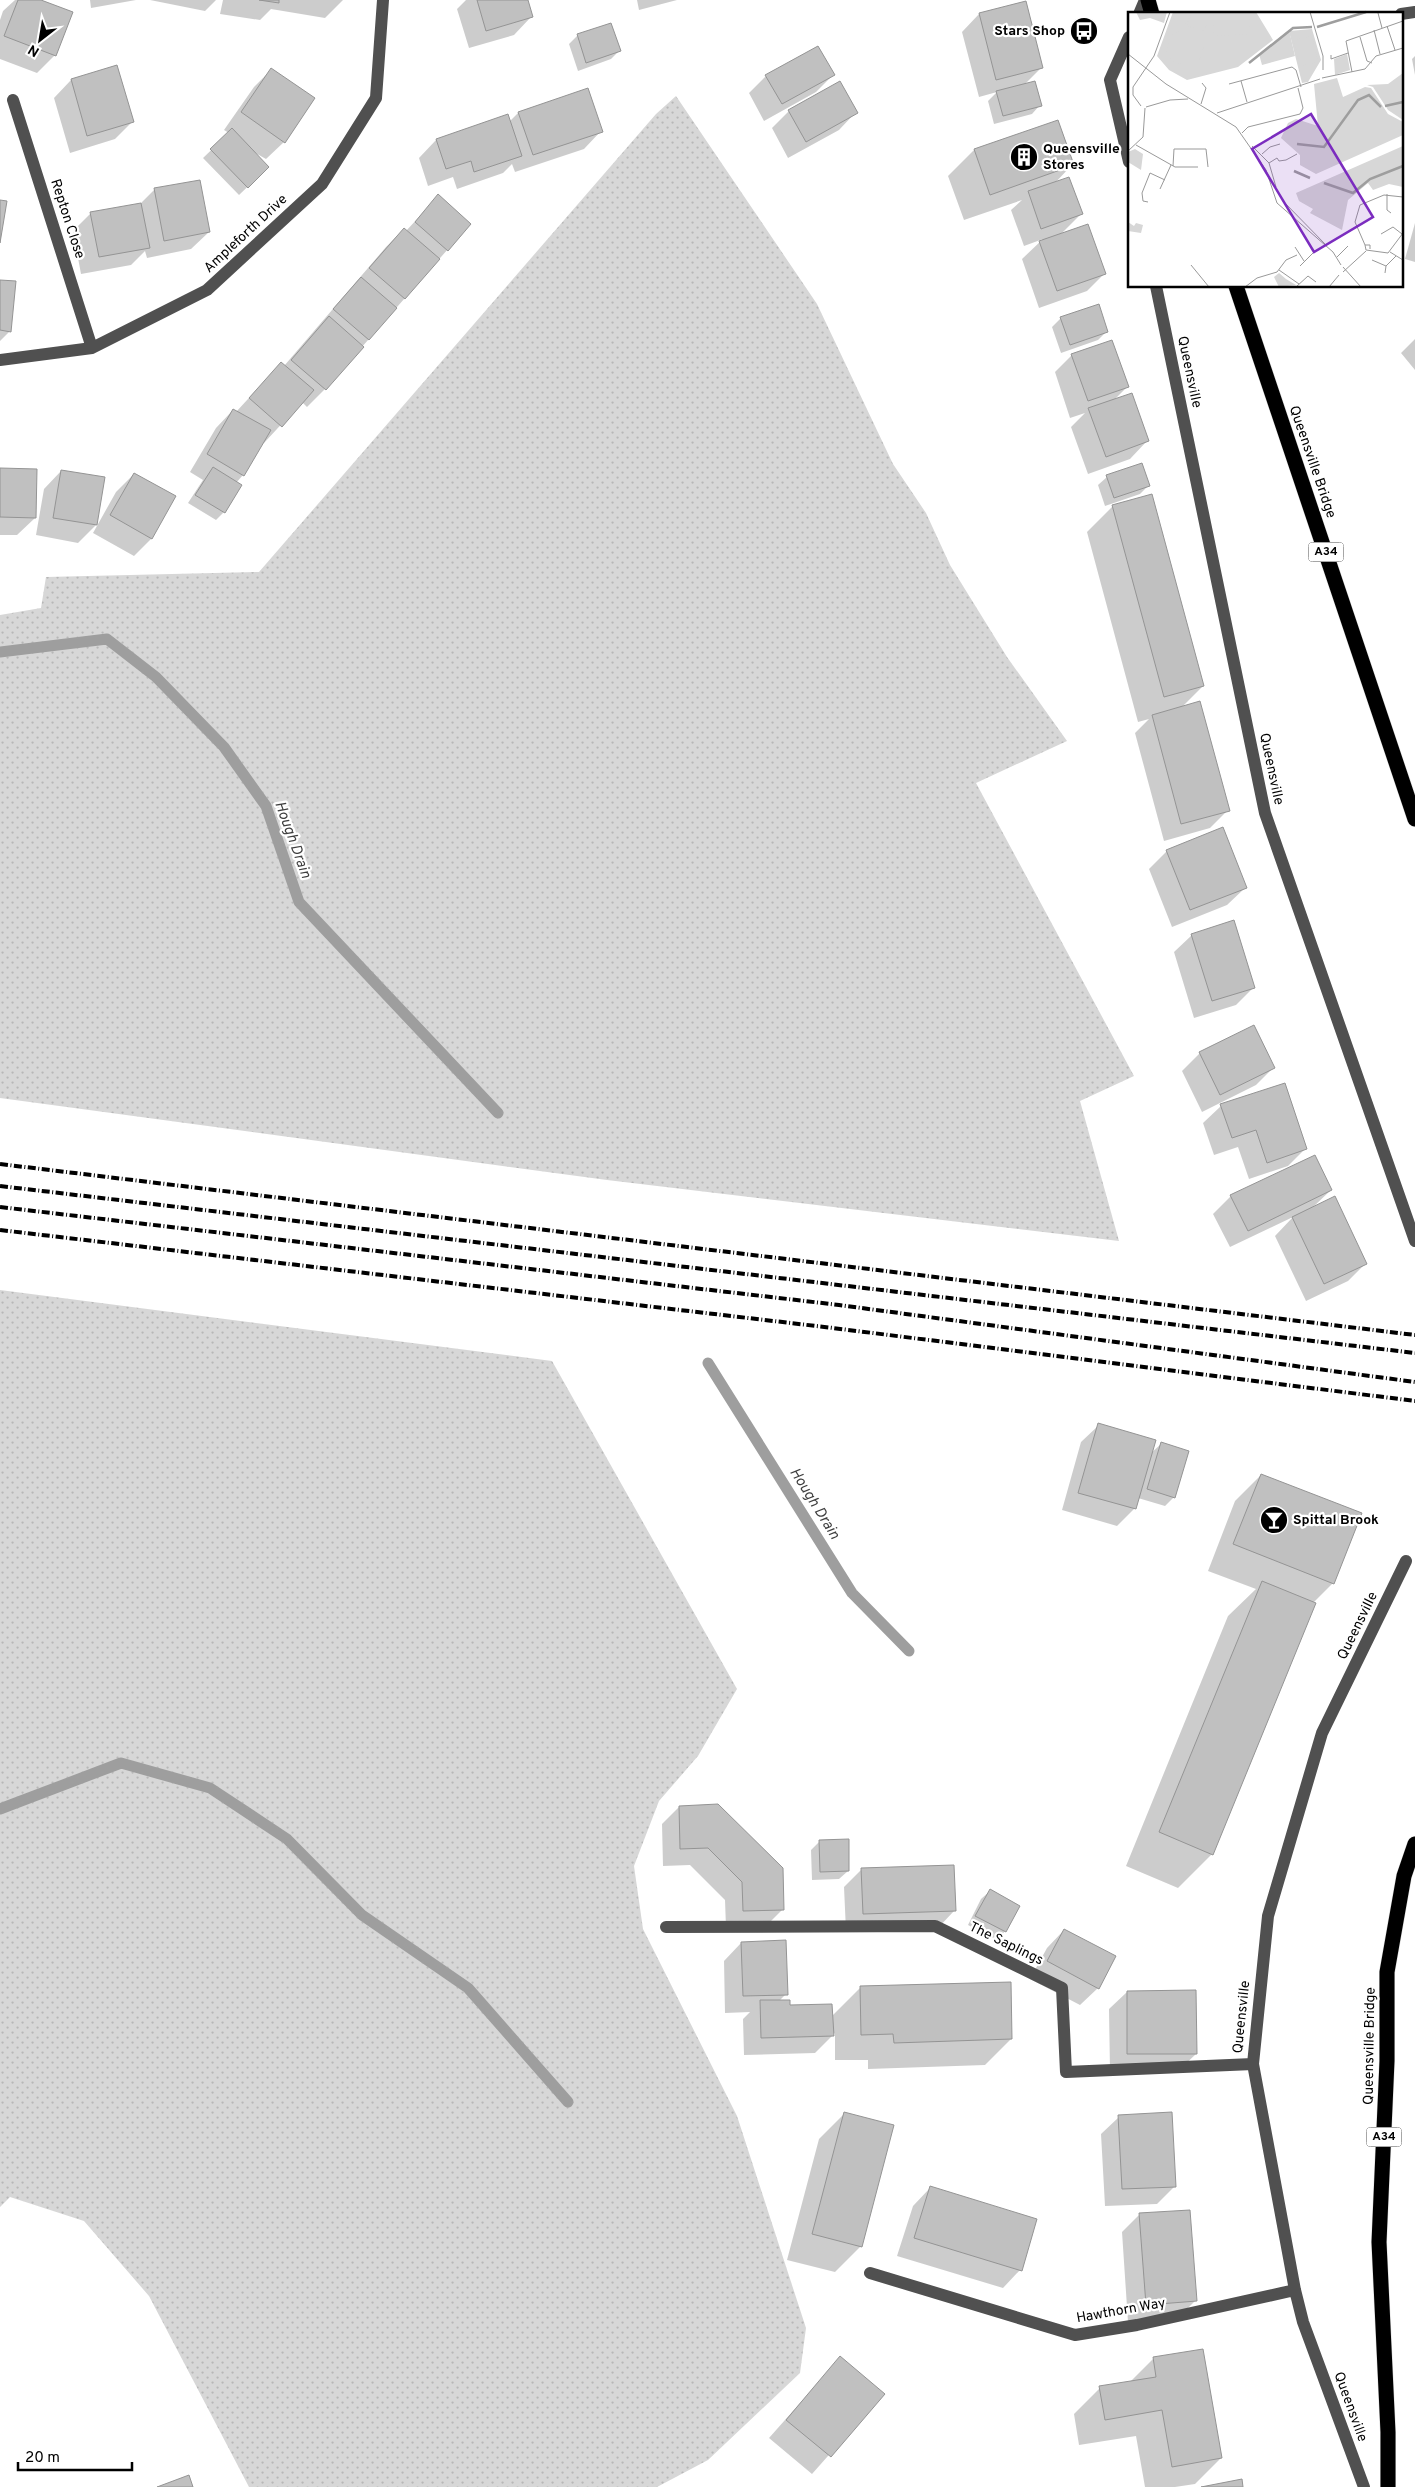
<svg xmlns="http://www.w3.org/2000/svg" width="1415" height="2487" font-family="Overpass,sans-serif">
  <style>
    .grass { fill: url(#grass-dots) }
    .shadow { fill: #0003 }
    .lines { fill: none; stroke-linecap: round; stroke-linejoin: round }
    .stream { stroke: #9e9e9e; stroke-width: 11 }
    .building { fill: #c0c0c0; stroke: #949494 }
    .highway-casing { stroke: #dbdbdb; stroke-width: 16 }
    .minor { stroke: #505050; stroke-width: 12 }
    .highway { stroke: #000; stroke-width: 15 }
    .rail { stroke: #000; stroke-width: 4; stroke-dasharray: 8 2.5 1 2.5; stroke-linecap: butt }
    .labels { text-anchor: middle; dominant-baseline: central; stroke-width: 4.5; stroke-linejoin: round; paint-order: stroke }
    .shield { fill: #fff; stroke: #4c4c4c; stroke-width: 1 }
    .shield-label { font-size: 12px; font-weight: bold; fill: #000 }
    .poi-label { font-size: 14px; font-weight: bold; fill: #000; stroke: #fff; text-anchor: start }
    .street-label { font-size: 14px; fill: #000; stroke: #fff }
    .water-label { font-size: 15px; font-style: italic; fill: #3f3f3f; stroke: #fff }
    .inset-river { fill: none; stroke: #9e9e9e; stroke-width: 2.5 }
    .inset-road { fill: none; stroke: #999; stroke-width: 1 }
    .view { fill: #7b2cbf; fill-opacity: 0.15; stroke: #7b2cbf; stroke-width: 2.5 }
    .inset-edge { fill: none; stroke: #000; stroke-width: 2.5 }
  </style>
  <defs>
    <pattern id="grass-dots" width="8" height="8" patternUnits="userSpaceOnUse" patternTransform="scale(1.25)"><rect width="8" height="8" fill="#d7d7d7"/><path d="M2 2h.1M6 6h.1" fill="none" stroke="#b7b7b7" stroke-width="1.8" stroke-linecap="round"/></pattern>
  </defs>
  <rect width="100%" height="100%" fill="#fff"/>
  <path class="grass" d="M 676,96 L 817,304 L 893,464 L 926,513 L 950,565 L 1007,657 L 1067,741 L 976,783 L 1134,1076 L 1080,1101 L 1119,1241 L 607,1180 L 0,1098 L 0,615 L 41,608 L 46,577 L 259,572 L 656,114 Z
    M 0,1290 L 552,1361 L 737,1689 L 698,1756 L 659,1801 L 634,1866 L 643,1929 L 737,2116 L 806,2328 L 800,2373 L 708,2460 L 657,2487 L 249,2487 L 149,2296 L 84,2221 L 10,2197 L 0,2207 Z"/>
  <path class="shadow" d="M 15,0 L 37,0 L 55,55 L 37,73 L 0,59 L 0,20 L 3,11 Z
    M 90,0 L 136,0 L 91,8 Z
    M 150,0 L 216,0 L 205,11 Z
    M 223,0 L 343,0 L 325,18 L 271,9 L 260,20 L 220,14 Z
    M 466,0 L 526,0 L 531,17 L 514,35 L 469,48 L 457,9 Z
    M 637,0 L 677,0 L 639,10 Z
    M 979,14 L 1042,67 L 1024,85 L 1040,105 L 1032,114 L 994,124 L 988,101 L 997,92 L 979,97 L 962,32 Z
    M 578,35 L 619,51 L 611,59 L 578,71 L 569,44 Z
    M 1415,56 L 1415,75 L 1412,59 Z
    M 271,70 L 284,142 L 266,159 L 252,151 L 259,176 L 239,195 L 203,158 L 229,133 L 224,130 L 254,87 Z
    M 833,75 L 816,92 L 764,121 L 749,93 L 766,76 Z
    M 71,80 L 132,122 L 115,139 L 70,153 L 54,98 Z
    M 789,111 L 856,112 L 839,130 L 788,158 L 772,128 Z
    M 518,113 L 601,131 L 584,149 L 515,172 L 512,164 L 503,173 L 457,189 L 453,177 L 428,186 L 419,158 L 436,140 L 509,122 Z
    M 974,150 L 1072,165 L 1054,184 L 1081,214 L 1061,234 L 1104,274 L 1087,291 L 1039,308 L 1022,259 L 1043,239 L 1024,246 L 1011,210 L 1022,200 L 964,220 L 948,176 Z
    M 155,189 L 209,232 L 191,249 L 147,258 L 145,251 L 131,265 L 81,274 L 73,231 L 91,213 L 140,204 Z
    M 430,205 L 470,224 L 325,389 L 307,407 L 302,402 L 264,443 L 262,442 L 243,475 L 236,483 L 224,512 L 216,520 L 188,503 L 203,480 L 190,472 L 216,428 L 233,410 L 236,412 L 281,363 L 284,366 L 386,247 L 404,229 L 406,231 Z
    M 1415,223 L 1415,262 L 1405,259 Z
    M 0,281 L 10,331 L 0,341 Z
    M 1061,318 L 1107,331 L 1098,340 L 1061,353 L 1052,327 Z
    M 1415,339 L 1415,370 L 1401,353 Z
    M 1072,355 L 1127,387 L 1114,400 L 1147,441 L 1130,459 L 1088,474 L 1071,427 L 1085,413 L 1070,418 L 1055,372 Z
    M 0,470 L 35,518 L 17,535 L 0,535 Z
    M 61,471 L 104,478 L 96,525 L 78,543 L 36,535 L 44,489 Z
    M 134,474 L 175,497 L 151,539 L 134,556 L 93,533 L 116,492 Z
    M 1107,477 L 1148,486 L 1140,494 L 1105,506 L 1098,485 Z
    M 1113,506 L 1203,686 L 1181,708 L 1228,810 L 1210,828 L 1164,841 L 1135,733 L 1149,719 L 1138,722 L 1087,532 Z
    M 1167,851 L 1245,888 L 1227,905 L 1172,927 L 1149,869 Z
    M 1192,935 L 1253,988 L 1236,1005 L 1194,1018 L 1174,952 Z
    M 1200,1053 L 1274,1067 L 1256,1085 L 1202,1112 L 1182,1071 Z
    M 1221,1106 L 1306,1148 L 1288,1166 L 1249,1179 L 1238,1147 L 1214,1155 L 1203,1123 Z
    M 1331,1190 L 1312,1208 L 1366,1263 L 1348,1281 L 1306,1301 L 1275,1236 L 1293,1217 L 1230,1247 L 1213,1214 L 1231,1196 Z
    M 1099,1425 L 1150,1454 L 1161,1444 L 1174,1497 L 1165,1506 L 1138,1498 L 1135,1508 L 1117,1526 L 1062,1510 L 1081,1442 Z
    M 1261,1475 L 1333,1583 L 1313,1603 L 1212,1854 L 1178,1888 L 1126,1866 L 1228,1616 L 1256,1589 L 1208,1571 L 1235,1501 Z
    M 679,1807 L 783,1909 L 765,1927 L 726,1928 L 725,1900 L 690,1865 L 663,1866 L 662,1824 Z
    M 820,1841 L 848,1871 L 839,1879 L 812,1880 L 811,1850 Z
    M 862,1869 L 954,1911 L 937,1929 L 846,1931 L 844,1887 Z
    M 990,1891 L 1005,1931 L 997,1940 L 968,1925 L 981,1899 Z
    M 1064,1930 L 1098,1988 L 1080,2005 L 1030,1979 L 1047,1948 Z
    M 741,1943 L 786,1994 L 779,2001 L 789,2007 L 832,2016 L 860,1988 L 1011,2039 L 985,2065 L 868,2069 L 868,2060 L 835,2060 L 835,2033 L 815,2053 L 744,2055 L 743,2019 L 750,2012 L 725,2013 L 724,1961 Z
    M 1127,1992 L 1196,2054 L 1178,2071 L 1110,2071 L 1109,2009 Z
    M 845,2113 L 861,2246 L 835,2272 L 787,2260 L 819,2139 Z
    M 1119,2117 L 1175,2186 L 1157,2204 L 1105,2206 L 1101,2134 Z
    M 930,2188 L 1020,2270 L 1003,2288 L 897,2256 L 913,2206 Z
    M 1139,2215 L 1195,2301 L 1178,2318 L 1128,2322 L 1122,2232 Z
    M 840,2358 L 883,2394 L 812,2474 L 769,2438 Z
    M 1154,2358 L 1221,2458 L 1195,2484 L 1175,2487 L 1145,2487 L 1136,2436 L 1079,2445 L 1074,2414 L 1100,2388 L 1129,2383 Z"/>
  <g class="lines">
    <path class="stream" d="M 0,652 L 107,639 L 156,677 L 224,747 L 266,806 L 299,902 L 498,1113
      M 708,1363 L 852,1593 L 909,1651
      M 0,1809 L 121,1763 L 210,1788 L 287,1839 L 362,1915 L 468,1988 L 568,2102"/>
  </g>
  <path class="building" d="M 18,0 L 41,0 L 73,12 L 56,56 L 4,36 Z
    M 259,0 L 279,0 L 279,3 Z
    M 477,0 L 528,0 L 533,17 L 486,31 Z
    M 1026,1 L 1043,68 L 996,80 L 979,13 Z
    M 611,23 L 621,51 L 586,63 L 577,34 Z
    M 818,46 L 835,75 L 782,104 L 765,75 Z
    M 117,65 L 134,122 L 87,136 L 71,79 Z
    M 271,68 L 315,98 L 285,143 L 241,112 Z
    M 840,81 L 858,113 L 806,142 L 788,110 Z
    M 1035,81 L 1042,106 L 1003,116 L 996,91 Z
    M 588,88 L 603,132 L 533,155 L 518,112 Z
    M 508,114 L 522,156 L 474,172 L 471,161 L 446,169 L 436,139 Z
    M 1058,120 L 1074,165 L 990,195 L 974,149 Z
    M 232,128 L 269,167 L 248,188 L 210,149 Z
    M 1069,177 L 1083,214 L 1041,229 L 1028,191 Z
    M 200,180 L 210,232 L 164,241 L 154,188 Z
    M 438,194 L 471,224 L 448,251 L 415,222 Z
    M 0,200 L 7,201 L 0,243 Z
    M 141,203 L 150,248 L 99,257 L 90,212 Z
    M 1088,224 L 1106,274 L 1057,291 L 1039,241 Z
    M 404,228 L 440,259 L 405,299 L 369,268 Z
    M 361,277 L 397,308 L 369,340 L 333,309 Z
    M 0,280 L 16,281 L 11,332 L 0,330 Z
    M 1099,304 L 1108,332 L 1070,345 L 1060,317 Z
    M 329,316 L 364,347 L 326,390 L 291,360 Z
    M 1112,340 L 1129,387 L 1088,401 L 1071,354 Z
    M 281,362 L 314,390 L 282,427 L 249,398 Z
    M 1132,393 L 1149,441 L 1106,457 L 1088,408 Z
    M 233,409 L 271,430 L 244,476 L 207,454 Z
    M 1142,463 L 1150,486 L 1114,498 L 1106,475 Z
    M 213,467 L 242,485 L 225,513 L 195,495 Z
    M 0,468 L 37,469 L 36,518 L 0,517 Z
    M 61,470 L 105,477 L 97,525 L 53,518 Z
    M 134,473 L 176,496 L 152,539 L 110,515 Z
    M 1152,494 L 1204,686 L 1164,697 L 1112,505 Z
    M 1200,701 L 1230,811 L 1181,824 L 1152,715 Z
    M 1223,827 L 1247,888 L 1190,910 L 1166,850 Z
    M 1234,920 L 1255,988 L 1212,1001 L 1191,934 Z
    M 1254,1025 L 1275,1068 L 1220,1095 L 1199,1052 Z
    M 1285,1083 L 1307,1149 L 1267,1163 L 1256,1130 L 1232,1138 L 1220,1104 Z
    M 1315,1155 L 1332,1190 L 1248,1231 L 1230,1195 Z
    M 1335,1196 L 1367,1264 L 1324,1284 L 1292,1217 Z
    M 1098,1423 L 1156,1440 L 1136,1509 L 1078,1493 Z
    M 1161,1442 L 1189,1451 L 1175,1498 L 1147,1489 Z
    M 1261,1474 L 1362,1513 L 1334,1584 L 1233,1544 Z
    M 1262,1581 L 1316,1603 L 1213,1855 L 1159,1832 Z
    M 718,1804 L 783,1868 L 784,1910 L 743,1911 L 742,1882 L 708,1848 L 680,1849 L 679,1806 Z
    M 849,1839 L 849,1871 L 820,1872 L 819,1840 Z
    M 954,1865 L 956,1911 L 863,1914 L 861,1868 Z
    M 990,1889 L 1020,1906 L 1006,1932 L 975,1916 Z
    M 1064,1929 L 1116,1956 L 1099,1989 L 1047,1961 Z
    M 786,1940 L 788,1995 L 743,1996 L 741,1942 Z
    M 1011,1982 L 1012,2039 L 894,2043 L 893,2034 L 861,2035 L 860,1986 Z
    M 1196,1990 L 1197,2054 L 1127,2054 L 1127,1991 Z
    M 760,2000 L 790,2000 L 790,2005 L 832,2004 L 834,2036 L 761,2038 Z
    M 844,2112 L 894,2125 L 862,2247 L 812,2234 Z
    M 1172,2112 L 1176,2187 L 1122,2189 L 1118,2115 Z
    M 930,2186 L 1037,2219 L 1022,2271 L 914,2238 Z
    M 1190,2210 L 1197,2301 L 1146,2305 L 1139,2213 Z
    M 1203,2349 L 1222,2458 L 1172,2467 L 1162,2410 L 1105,2420 L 1099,2386 L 1156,2377 L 1153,2357 Z
    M 840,2356 L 885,2394 L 831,2457 L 786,2420 Z
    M 189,2475 L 193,2487 L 157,2487 Z
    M 1242,2479 L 1243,2487 L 1201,2487 Z"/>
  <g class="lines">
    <defs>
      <path id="highway" d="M 1148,0 L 1152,14
        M 1236,286 L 1415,819
        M 1388,2487 L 1388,2432 L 1379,2242 L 1387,2061 L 1387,1972 L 1404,1876 L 1415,1844"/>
    </defs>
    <use href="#highway" class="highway-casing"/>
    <path class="minor" d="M 1139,14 L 1145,0
      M 1401,14 L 1415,12
      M 1129,37 L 1110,80 L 1129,162
      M 13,100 L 92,348
      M 1156,286 L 1265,813 L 1415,1241
      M 0,360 L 92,348 L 207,290 L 322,184 L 376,98 L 383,0
      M 666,1927 L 935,1926 L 1062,1988 L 1066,2072 L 1253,2064
      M 870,2273 L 1075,2335 L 1137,2325 L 1295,2290
      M 1364,2487 L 1303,2322 L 1295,2290 L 1253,2064 L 1268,1916 L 1322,1733 L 1406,1561"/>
    <use href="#highway" class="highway"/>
    <path class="rail" d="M 0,1164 L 1415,1335
      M 0,1186 L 1415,1353
      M 0,1207 L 839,1305 L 1415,1382
      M 0,1230 L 833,1328 L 1415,1401"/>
  </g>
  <defs>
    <symbol id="bus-disc" viewBox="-11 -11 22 22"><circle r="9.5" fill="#000" stroke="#fff"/><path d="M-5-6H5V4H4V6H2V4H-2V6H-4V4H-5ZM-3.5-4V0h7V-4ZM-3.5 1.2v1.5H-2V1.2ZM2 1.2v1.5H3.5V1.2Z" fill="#fff"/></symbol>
    <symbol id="building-disc" viewBox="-11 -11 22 22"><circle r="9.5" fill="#000" stroke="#fff"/><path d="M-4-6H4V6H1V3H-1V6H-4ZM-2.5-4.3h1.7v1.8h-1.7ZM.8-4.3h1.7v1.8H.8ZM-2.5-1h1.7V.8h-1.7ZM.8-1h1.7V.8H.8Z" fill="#fff"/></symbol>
    <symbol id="bar-disc" viewBox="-11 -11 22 22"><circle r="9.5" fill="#000" stroke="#fff"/><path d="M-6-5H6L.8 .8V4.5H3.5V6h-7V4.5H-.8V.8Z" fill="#fff"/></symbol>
  </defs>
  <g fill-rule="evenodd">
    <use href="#bus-disc" x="1068" y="15" width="32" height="32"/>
    <use href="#building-disc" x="1008" y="141" width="32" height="32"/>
    <use href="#bar-disc" x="1258" y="1504" width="32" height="32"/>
  </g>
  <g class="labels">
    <g class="shield">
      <rect x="1308.5" y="542.5" width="35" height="19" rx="4"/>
      <rect x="1366.5" y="2127.5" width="35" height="19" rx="4"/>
    </g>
    <g class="shield-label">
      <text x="1326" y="552">A34</text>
      <text x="1384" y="2137">A34</text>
    </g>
    <g class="poi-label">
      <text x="1065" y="31" text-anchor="end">Stars Shop</text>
      <text x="1043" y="149">Queensville<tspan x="1043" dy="16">Stores</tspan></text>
      <text x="1293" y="1520">Spittal Brook</text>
    </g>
    <g class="street-label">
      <text transform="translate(67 219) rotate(72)">Repton Close</text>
      <text transform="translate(246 234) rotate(-43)">Ampleforth Drive</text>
      <text transform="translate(1189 372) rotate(78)">Queensville</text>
      <text transform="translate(1312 462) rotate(71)">Queensville Bridge</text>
      <text transform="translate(1271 769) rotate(78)">Queensville</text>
      <text transform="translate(1358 1626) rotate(-64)">Queensville</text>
      <text transform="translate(1006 1944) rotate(26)">The Saplings</text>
      <text transform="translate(1242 2017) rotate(-84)">Queensville</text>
      <text transform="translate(1370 2046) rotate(-89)">Queensville Bridge</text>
      <text transform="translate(1121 2311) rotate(-10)">Hawthorn Way</text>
      <text transform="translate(1350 2407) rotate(70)">Queensville</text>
    </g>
    <g class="water-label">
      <text transform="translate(292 840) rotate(70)">Hough Drain</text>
      <text transform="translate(814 1504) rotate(58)">Hough Drain</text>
    </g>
  </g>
  <g transform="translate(1128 12)">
    <rect width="275" height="275" fill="#fff"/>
    <path d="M 8,0 L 39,0 L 36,11 L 22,6 L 12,8 ZM 45,0 L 128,0 L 145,28 L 110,55 L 59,68 L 41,58 L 29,44 ZM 184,17 L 193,48 L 180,70 L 174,71 L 161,19 ZM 219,42 L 222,58 L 207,63 L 206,47 ZM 209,66 L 215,85 L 237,75 L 243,76 L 260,102 L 275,110 L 275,123 L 188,162 L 172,153 L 172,143 L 153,126 L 160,111 L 168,107 L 190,114 L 186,72 ZM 275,134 L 275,175 L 261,172 L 245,178 L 240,171 L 220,188 L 214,218 L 182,201 L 185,197 L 171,189 L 168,181 ZM 7,137 L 15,142 L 13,158 L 0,150 L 0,140 ZM 151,261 L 158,267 L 168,273 L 151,275 L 146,265 Z" fill="#d7d7d7"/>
    <path d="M 275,61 L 275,108 L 260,98 L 245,75 L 239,73 L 260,72 Z" fill="#d7d7d7"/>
    <path d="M 47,0 L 63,0 L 59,12 L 45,7 ZM 64,0 L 83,0 L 76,19 L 59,14 ZM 85,0 L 121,0 L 122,22 L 86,24 ZM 161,18 L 167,44 L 134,53 L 131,42 ZM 51,19 L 68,23 L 77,32 L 70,51 L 50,52 L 40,45 L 38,40 L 42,24 ZM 184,24 L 190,50 L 172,54 L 166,28 ZM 0,210 L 6,214 L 8,211 L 15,213 L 13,221 L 0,219 Z" fill="#d7d7d7"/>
    <path class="inset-river" d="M 189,15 L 238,0M 121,51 L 165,16 L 184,15M 257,94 L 275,90M 169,132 L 196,135 L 230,88 L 241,83 L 253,95M 166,159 L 182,166M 196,171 L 225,181 L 242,167 L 275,154"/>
    <path class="inset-road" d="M 182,0 L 195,44 L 195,58M 250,1 L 254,16M 259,14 L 267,38M 246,18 L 252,42M 232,25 L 239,49 L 244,51M 0,42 L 38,72 L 108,115 L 138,158 L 149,191 L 205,240 L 213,253M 203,43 L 203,47 L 220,41M 224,60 L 218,29 L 275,9M 194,66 L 237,57 L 248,44 L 275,36M 113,69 L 119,90M 101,72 L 164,55 L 168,58 L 173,75M 73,92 L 78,76 L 74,71M 13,94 L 5,83 L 5,75 L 26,44 L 42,0M 18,95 L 42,88 L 60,87M 89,101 L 192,67M 114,121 L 120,115 L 172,102 L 175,96 L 170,76M 8,133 L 47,155 L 70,155M 124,134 L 141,151 L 148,175M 0,139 L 15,125 L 17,96M 134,142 L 142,135 L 152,132M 141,151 L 149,146 L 151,149 L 158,148 L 169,142M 45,154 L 46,137 L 78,137 L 80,155M 32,177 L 43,153M 259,182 L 259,198 L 263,201M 154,188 L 197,232M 20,190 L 15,189 L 14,181 L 22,161 L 37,168M 253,222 L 265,215 L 274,222M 237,233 L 227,210 L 232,193 L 256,183 L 275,185M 167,235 L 176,249M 242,237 L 242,233 L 237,233 L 238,238 L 260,241 L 275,221M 262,240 L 275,248M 209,245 L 220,234M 244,248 L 258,254M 63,253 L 81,275M 172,254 L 188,238M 215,255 L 233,275M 151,258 L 171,272M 215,260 L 238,239M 257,261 L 258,254 L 268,244M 117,275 L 129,266 L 149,260 L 158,248 L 169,243M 168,275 L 180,264 L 188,270M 201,275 L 211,263"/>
    <path class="view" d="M 183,102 L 245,205 L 186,240 L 124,137 Z"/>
    <rect width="275" height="275" class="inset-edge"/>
  </g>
  <g transform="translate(40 40) rotate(211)" stroke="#ffffff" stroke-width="4" paint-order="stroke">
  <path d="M0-4L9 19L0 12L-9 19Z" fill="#000000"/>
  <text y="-8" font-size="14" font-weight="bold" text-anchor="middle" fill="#000000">N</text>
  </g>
  <path d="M18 2462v8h114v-8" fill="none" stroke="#000000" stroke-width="2.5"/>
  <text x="25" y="2462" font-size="15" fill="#000000" stroke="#ffffff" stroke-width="4" paint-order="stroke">20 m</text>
</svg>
